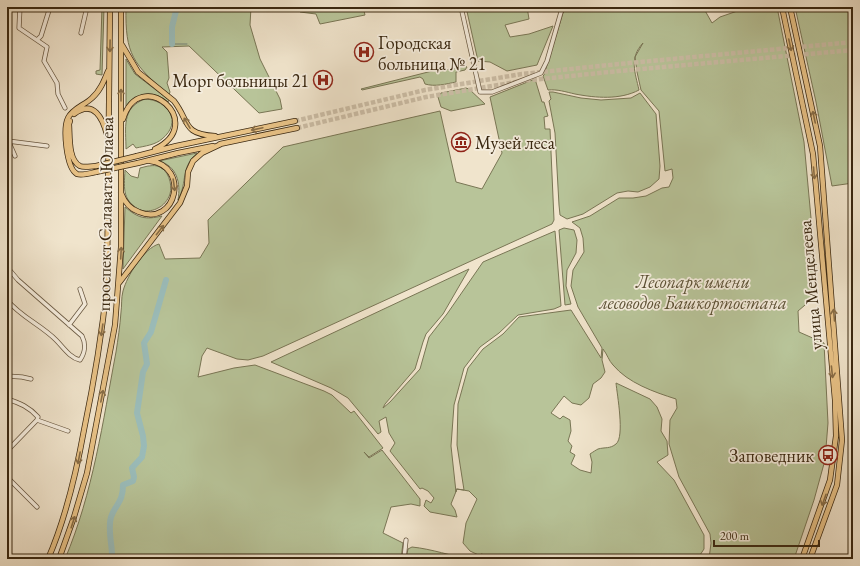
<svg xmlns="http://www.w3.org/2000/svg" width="860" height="566" font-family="'EB Garamond',serif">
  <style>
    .green { fill: #b8c499; stroke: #797655 }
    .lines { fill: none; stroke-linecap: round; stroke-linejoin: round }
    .stream { stroke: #748278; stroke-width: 1 }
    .river { stroke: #9bbebc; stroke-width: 6 }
    .major-tunnel { stroke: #ccbea7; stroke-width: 4.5; stroke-dasharray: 4.5 2; stroke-linecap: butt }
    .minor-casing { stroke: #685740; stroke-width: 5 }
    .major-casing { stroke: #3a2811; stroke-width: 6 }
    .minor { stroke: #f5edde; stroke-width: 3.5 }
    .major { stroke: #e8c286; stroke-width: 4.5 }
    .major-bridge-casing { stroke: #3a2811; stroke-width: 6; stroke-linecap: butt }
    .major-bridge { stroke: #e8c286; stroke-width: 4.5 }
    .oneway { stroke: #886d46 }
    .labels { text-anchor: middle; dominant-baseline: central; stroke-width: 3.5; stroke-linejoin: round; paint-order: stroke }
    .poi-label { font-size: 18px; fill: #3a2811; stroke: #f5edde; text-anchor: start }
    .street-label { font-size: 18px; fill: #3a2811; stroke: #f5edde }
    .park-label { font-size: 18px; font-style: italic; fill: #5a4f33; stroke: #f5edde }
  </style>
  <rect width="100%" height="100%" fill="#f0e4cc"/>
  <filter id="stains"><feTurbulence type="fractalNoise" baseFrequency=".005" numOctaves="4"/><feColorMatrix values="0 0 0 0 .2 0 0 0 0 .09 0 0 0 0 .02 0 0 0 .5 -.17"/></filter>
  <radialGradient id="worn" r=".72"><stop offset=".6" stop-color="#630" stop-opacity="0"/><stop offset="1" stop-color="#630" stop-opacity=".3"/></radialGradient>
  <path class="green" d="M 102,7 L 104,7 L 102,75 L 96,74 L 96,71 L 100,70 Z
    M 126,7 L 251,7 L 250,25 L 260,59 L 280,99 L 282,109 L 259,113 L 189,46 L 162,47 L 167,52 L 169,78 L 167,83 L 170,92 L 169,95 C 133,64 125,55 126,7 Z
    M 299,7 L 363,7 L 365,15 L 320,24 L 316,14 L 300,12 Z
    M 466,7 L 527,7 L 529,19 L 505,25 L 510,37 L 529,34 L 553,26 L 537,65 L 507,71 L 490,62 L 478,61 Z
    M 568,7 L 703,7 L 712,23 L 720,17 L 749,7 L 777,7 L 804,142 L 818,294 L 798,311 L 799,332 L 824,343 L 828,423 L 825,460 L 814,500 L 794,559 L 709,559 L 711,543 L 710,534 L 679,477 L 669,444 L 670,420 L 677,408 L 676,399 C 654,392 628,383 613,365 C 609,361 607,354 603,349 L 602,360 L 605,372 L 601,378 L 593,384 L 589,398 L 581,405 L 572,403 L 564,396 L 551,413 L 560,419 L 563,416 L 570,420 L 571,431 L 568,441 L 572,446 L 570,452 L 575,455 L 571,464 L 580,470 L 591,473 L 592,462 L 590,454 C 593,452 596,450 598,449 C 605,447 610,449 616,444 C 625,437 617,394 616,383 L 650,399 L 657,407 L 662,419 L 661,431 L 667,441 L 668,455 L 657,462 L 674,480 L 704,535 L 704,549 L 700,555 L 659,559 L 505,559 L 481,554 L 488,559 L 487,559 L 470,551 L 463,543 L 466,523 L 477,499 L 469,491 L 457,489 L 451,504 L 455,510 L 457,517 L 430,512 L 424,506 L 426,500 L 431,503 L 434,498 L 428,491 L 422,488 L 420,489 L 390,451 L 395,443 L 389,433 L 386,417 L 379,421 L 381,432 L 378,434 L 348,398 L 331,388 L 271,362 L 469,269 L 443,314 L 426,334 L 423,342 L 415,369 L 385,404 L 383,408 L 390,402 L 420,369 L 429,337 L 447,314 L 483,262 L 555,231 L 561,306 L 554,309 L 518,315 L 499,333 L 480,347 L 464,368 L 454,405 L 451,446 L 456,492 L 456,489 L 464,490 L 457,445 L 458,404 L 468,368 L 483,349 L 503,334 L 519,317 L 571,310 L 601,358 L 602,348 L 578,307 L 571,286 L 573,270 L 584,252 L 583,238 L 580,228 L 572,222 L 590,216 L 619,198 L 633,198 L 646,196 L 662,188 L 669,187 L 673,178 L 672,169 L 665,171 L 659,111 L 641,90 L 637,72 L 635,57 L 643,43 C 629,58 635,72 639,90 C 620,100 596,98 575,94 C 566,92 557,89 548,90 L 543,76 L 544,75 L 563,13 Z
    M 795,7 L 853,7 L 853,183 L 832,186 L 816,102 Z
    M 126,59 L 135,74 L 169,100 L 168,102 C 152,89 140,93 126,106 Z
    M 466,66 L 467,67 L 465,70 L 456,72 L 456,82 C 446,84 435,87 425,84 L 423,79 L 420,77 L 362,90 L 361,89 L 440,69 L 445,70 Z
    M 535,79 L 542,102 L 544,102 L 548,116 L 544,117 L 545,129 L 550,129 L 554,220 L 552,224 L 263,356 L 248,360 L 237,359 L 207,348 L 202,356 L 198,377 L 234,368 L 255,365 L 324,391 L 332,395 L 351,413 L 354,411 L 383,448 L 369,457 L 364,452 L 369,458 L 382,450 L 420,499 L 420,506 L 411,504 L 391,507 L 383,533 L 403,543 L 401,559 L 65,559 C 93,493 103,421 116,352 C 118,339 120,326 121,312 C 122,306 121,298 123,291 C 127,276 144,248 159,244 L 165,259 L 200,258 L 209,243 L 208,220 L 283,147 L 440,111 L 456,182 L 482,189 L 502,153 L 490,97 Z
    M 466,88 L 469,89 L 485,104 L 451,111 L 441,107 L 438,97 L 441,93 Z
    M 549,92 L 553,92 L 581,98 L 601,100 L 631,98 L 640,93 L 656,114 L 660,166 L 659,179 L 650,187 L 638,192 L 628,191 L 617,193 L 583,214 L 567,219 L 560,215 L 559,205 L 555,133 L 549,101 L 551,99 Z
    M 145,99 C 168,100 183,122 162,139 C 155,145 145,146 136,148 L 133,144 L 126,149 C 126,128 121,108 145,99 Z
    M 197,153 C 180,168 188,181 178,200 C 181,183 177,166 159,161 Z
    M 148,166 C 150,166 154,165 157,166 C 168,168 173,185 170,194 C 168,200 163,206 158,208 C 153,211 148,211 142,211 C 122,201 124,190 125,170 L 131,176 L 138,178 L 140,168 Z
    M 125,207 C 138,218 145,220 162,216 L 123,269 Z
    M 564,228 L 574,230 L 577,240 L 576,253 L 567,270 L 566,286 L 571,304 L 565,305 L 559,230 Z
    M 412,547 C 432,549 451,556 470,559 L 406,559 L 408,549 Z"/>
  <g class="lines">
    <path class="stream" d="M 172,44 L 187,44"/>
    <path class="river" d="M 172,44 L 172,27 L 177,7
      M 112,559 C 113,547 107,530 111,517 C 116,503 123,503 123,485 L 133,481 L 134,477 L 132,468 L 142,457 L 144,446 L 143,436 L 137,413 L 143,372 L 147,364 L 144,343 L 151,332 L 166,280"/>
    <path class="major-tunnel" d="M 295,121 L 425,90 L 522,74 L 619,64 L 853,42
      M 297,128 L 426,97 L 522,81 L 619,71 L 853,50"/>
    <defs>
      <path id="minor" d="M 20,7 L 19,28 L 47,47 L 44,61 L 57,83 L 58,94 L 65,108
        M 461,7 L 480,92 L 492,92 L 541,73 L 547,61 L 561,12 L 565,7
        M 81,33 L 87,7
        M 37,40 L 41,36 L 50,7
        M 7,138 L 15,156
        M 8,141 L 47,146
        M 7,267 L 18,280 L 82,336 C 86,344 85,353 80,360 C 70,358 63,347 56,340 C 41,325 21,317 7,300
        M 69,325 L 85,304 L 80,289
        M 7,376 L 22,377 L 31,379
        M 7,399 C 20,403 29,407 38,417 L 37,420
        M 7,451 L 37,420 L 68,431
        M 7,477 L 37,507
        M 404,559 L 406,540"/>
      <path id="major" d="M 782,7 L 813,154 L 835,400 L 836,436 L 830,480 L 802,559
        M 790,7 L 820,146 L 842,440 L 837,485 L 810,559
        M 122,45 L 138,72 L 174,101 C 190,122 182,134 215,136
        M 74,114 C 94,99 103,119 107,135
        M 123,119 C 140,64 209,123 155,149
        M 70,121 L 69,124 C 70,136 68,160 80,166 C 85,168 91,166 96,166
        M 220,144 L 297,128
        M 137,156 L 176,146 L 295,121
        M 138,163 L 178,153 L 213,146
        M 96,172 C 91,173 82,176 77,174 C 66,168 63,128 68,118 C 73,108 85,105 92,98 C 100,91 104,81 108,71
        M 121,193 C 124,201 130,209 139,212 C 177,227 190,166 150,161
        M 119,283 L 180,203 L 187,186 L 188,172 L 193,161 L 202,153 L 221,144
        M 48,559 C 66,518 76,474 84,430 C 94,382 102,334 107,285 L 110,7
        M 59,559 L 74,517 L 87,473 L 115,325 L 121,247 L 121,7"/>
    </defs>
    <use href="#minor" class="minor-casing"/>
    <use href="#major" class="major-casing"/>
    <use href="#minor" class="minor"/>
    <use href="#major" class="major"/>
    <defs>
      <path id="major-bridge" d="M 96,166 L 137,156
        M 96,172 L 138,163"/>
    </defs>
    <use href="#major-bridge" class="major-bridge-casing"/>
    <use href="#major-bridge" class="major-bridge"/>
  </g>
  <defs><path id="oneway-shaft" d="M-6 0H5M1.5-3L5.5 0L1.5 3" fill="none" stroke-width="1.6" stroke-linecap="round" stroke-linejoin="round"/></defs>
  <g class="oneway">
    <use href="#oneway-shaft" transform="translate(790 45) rotate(78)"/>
    <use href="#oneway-shaft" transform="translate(110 46) rotate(91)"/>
    <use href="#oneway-shaft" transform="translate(121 95) rotate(-90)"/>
    <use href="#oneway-shaft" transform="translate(814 117) rotate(-102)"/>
    <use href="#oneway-shaft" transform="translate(187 123) rotate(-120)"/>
    <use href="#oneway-shaft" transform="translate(257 129) rotate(168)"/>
    <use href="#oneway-shaft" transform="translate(814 173) rotate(85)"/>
    <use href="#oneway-shaft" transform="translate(174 185) rotate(82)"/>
    <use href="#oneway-shaft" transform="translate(160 230) rotate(-52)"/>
    <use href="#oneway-shaft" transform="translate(121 253) rotate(-87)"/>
    <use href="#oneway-shaft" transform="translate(834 315) rotate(-95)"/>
    <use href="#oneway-shaft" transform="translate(102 330) rotate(98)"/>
    <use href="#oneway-shaft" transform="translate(832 372) rotate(84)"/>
    <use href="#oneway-shaft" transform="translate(102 396) rotate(-79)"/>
    <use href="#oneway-shaft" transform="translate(79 458) rotate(101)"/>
    <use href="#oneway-shaft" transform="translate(824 500) rotate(110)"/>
    <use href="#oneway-shaft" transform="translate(73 522) rotate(-72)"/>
  </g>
  <defs>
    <symbol id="hospital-ring" viewBox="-11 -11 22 22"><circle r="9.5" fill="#f5edde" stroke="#8f2418" stroke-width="1.5"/><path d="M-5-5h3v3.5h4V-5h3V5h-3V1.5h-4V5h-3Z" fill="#8f2418"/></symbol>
    <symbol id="museum-ring" viewBox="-11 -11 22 22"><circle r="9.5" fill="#f5edde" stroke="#8f2418" stroke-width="1.5"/><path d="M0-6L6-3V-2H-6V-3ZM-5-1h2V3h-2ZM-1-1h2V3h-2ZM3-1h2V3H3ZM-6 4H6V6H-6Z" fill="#8f2418"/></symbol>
    <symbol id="bus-ring" viewBox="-11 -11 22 22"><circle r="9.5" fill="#f5edde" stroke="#8f2418" stroke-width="1.5"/><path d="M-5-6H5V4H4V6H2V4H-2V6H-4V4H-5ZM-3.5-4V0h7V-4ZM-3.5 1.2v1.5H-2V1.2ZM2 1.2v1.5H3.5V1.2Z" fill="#8f2418"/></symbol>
  </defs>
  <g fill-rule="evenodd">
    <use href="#hospital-ring" x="353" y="41" width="22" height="22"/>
    <use href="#hospital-ring" x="312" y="69" width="22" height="22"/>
    <use href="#museum-ring" x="450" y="131" width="22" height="22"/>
    <use href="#bus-ring" x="817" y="444" width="22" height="22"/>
  </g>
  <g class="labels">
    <g class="poi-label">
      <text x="378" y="42">Городская<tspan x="378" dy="21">больница № 21</tspan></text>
      <text x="309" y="80" text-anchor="end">Морг больницы 21</text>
      <text x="475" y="142">Музей леса</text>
      <text x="814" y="455" text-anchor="end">Заповедник</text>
    </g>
    <g class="street-label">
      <text transform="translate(105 214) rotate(-89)">проспект Салавата Юлаева</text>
      <text transform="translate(810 285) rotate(-95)">улица Менделеева</text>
    </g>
    <g class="park-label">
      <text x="693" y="281">Лесопарк имени<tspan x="693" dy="21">лесоводов Башкортостана</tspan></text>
    </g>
  </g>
  <rect width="860" height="566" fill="none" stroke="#f0e4cc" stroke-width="24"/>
  <rect x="8" y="8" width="844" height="550" fill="none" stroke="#3a2811" stroke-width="2"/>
  <rect x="12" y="12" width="836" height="542" fill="none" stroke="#3a2811"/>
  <path d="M714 540v6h105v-6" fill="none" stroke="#3a2811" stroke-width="2"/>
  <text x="720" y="540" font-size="12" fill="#3a2811" stroke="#f5edde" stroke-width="3" paint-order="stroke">200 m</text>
  <rect width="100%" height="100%" filter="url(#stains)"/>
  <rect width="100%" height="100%" fill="url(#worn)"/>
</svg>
